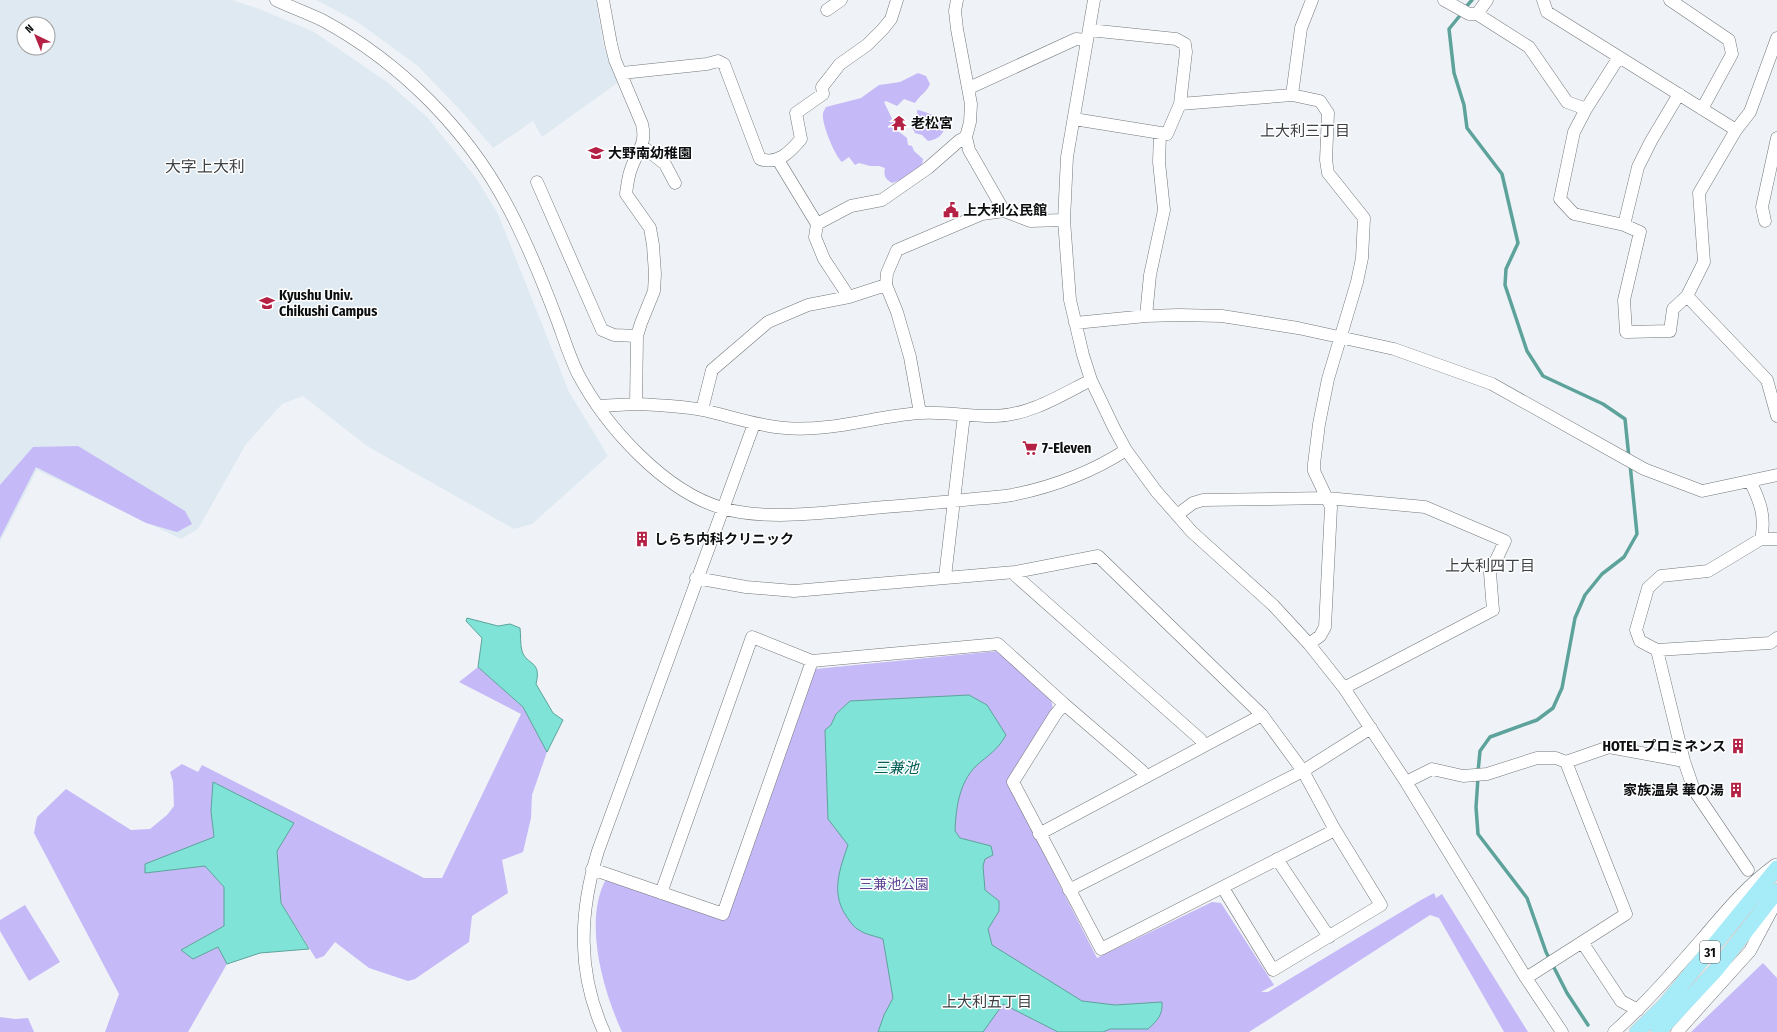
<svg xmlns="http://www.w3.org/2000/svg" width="1777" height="1032" font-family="'Fira Sans Condensed','Noto Sans JP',sans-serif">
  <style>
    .built { fill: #dee9f2; fill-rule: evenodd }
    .green { fill: #c5b9f7 }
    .water { fill: #80e3d7; stroke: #5da39b }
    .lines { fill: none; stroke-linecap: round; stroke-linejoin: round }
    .stream { stroke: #5da39b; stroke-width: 3.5 }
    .minor-casing { stroke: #73777a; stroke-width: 13 }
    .major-casing { stroke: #cecfcf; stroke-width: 16 }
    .minor { stroke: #fff; stroke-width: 12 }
    .major { stroke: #a5ebf8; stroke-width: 15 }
    .labels { text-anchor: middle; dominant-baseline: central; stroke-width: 3; stroke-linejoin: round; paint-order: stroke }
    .shield { fill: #fff; stroke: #555657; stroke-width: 1 }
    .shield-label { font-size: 13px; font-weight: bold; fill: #0c0e0f }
    .poi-label { font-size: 14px; font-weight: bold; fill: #0c0e0f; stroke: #fff; text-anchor: start }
    .park-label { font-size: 14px; fill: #5b4594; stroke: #fff }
    .neighbourhood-label { font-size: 15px; fill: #3d4144; stroke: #fff }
    .water-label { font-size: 15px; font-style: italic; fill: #005c55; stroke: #fff }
    .quarter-label { font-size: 16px; fill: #3d4144; stroke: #fff }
  </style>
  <rect width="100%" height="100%" fill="#eff3f7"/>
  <path class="built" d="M 0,0 L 232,0 L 257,8 L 314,32 L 387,82 L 427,117 L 476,178 L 498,214 L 569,392 L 608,456 L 532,524 L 514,529 L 367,446 L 303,396 L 282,404 L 246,444 L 198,529 L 181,539 L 37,470 L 0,542 ZM 24,24 L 48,24 L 48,48 L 24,48 Z
    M 316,0 L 596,0 L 603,44 L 610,62 L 620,81 L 542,137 L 533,121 L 493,148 L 463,113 L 418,66 L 356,21 Z"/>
  <path class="green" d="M 918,73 L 926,76 L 930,84 C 927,92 920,95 915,103 L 904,99 L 897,106 L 886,101 L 884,102 L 898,131 L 907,138 L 908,145 L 912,146 L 914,151 L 923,159 L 922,166 L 904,179 L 892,183 C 886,179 883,176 885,168 L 879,166 L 870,166 L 859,163 L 855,165 L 849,157 L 842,162 C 835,156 821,123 823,113 C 824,110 825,109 826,107 L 861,98 L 879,85 L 900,82 Z
    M 917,110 C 926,111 932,116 940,117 L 946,124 C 943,135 939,139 928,141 L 922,135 L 915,133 L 912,127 L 918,121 Z
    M 78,446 L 185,511 L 192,524 L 177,532 L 146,523 L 36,467 L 0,538 L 0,485 L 33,447 Z
    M 998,651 L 1051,699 L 1053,709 L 1007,782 L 1097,958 L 1212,902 L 1221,903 L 1274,985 L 1261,992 L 1268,992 L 1421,900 L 1434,893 L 1436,898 L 1442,894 L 1528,1032 L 1504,1032 L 1439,918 L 1430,915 L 1249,1032 L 622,1032 C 603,990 583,922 606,879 L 724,920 L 815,669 Z
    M 478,667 L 523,707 L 547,752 L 532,795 L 531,818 L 523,852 L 502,860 L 508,893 L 472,916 L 469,942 L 415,979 L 408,981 L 369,968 L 335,942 L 324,956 L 316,959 L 281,903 L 277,851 L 211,811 L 214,837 L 146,873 L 205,866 L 224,887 L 224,926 L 181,950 L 193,959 L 218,947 L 227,964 L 188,1032 L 105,1032 L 119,994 L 34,833 L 37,817 L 66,789 L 131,830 L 150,829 L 167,815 L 174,806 L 173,782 L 170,772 L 182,764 L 198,772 L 202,765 L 424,878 L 442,878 L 521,714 L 459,682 Z
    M 25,905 L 60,962 L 29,981 L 0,931 L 0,920 Z
    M 1763,963 L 1777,978 L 1777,1032 L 1691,1032 Z
    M 0,1017 L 15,1019 L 28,1018 L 34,1032 L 0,1032 Z"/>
  <path class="water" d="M 467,618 L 498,626 L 510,624 L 520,628 C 521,635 520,644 522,651 C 527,666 542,660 536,684 L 553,713 L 563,720 L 547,752 L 523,707 L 478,667 L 482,638 L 466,621 Z
    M 969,695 L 987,705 L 1006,735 C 997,751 988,755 976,766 C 959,783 956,808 955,831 L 960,838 L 991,846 L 993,855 L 985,859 L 983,866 L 985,890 L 999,901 L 999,911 L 988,929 L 992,945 L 1082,1001 L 1115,1005 L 1162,1002 C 1163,1015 1157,1021 1148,1029 L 1110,1029 L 1103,1032 L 1058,1032 L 1003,1004 L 983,1032 L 878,1032 L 884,1015 L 893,998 L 883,939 C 876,936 866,935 859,930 C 853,927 849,920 845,914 C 831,892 840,868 848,845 L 828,819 L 825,730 L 831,725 L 836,714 L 850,701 Z
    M 213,782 L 294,823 L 277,851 L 281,903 L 309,949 L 260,953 L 227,964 L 218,947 L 193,959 L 181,950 L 224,926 L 224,887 L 205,866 L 145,873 L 145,864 L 214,837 L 211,811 Z"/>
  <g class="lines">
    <path class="stream" d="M 1465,8 L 1472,0
      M 1462,13 L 1449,29 L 1454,73 L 1464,105 L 1467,128 L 1502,174 L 1518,243 L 1506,269 L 1505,285 L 1527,351 L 1543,376 L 1603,404 L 1625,419 L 1629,458
      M 1478,772 L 1480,751 L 1490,737 L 1537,720 L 1553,708 L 1562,688 L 1575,618 L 1585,595 L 1602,574 L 1624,557 L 1637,534 L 1630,464
      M 1478,778 L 1476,807 L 1478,834 L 1527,898 L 1546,952 L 1567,993 L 1588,1025"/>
    <defs>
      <path id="minor" d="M 276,0 C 291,7 307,13 322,20 C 400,62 468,130 509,209 C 527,243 542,280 556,317 C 563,335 569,356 578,374 C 606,427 664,491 722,508 C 768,522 837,511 884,507 C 914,505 944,502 973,499 C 986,498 1000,497 1012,495 C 1052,487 1092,472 1126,450
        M 957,0 L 955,11 L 957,29 L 971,104 L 970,122 L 966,137 L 969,150 L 1004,211
        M 1094,0 L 1067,157 L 1064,220 L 1070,300 L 1083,355 L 1091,380 L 1114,428 L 1126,450 L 1156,491 L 1192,532 L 1273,605 L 1309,644 L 1344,688 L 1406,782 L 1526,978 L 1562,1032
        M 1444,0 L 1469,14 L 1477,14 L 1529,47 L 1567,102 L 1586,109 L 1574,132 L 1560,199 L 1574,214 L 1624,225 L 1640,232 L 1624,300 L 1626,332 L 1670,331 L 1673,309 L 1687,296 L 1704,262 L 1699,193 L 1736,130 L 1750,112 L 1777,38
        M 1543,0 L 1547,12 L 1619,57
        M 1670,0 L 1729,40 L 1732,54 L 1702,109
        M 827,10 L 841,0
        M 1477,14 L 1487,0
        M 1089,30 L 1176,39 L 1185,44 L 1186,52 L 1180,104
        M 622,73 L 707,64 L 718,61 L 724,64 L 760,159 C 778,165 790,152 801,139 L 796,113 L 823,94 L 822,87 L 840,64 L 867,45 L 883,29 L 891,19 L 897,0
        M 969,88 L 1076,39 L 1087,40
        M 1292,95 L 1301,28 L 1312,0
        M 1586,109 L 1619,57 L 1736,130
        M 1074,119 L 1167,134 L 1180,104 L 1292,95 L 1320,101 L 1328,113 L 1326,160 L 1328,173 L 1364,218 L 1362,258 L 1357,282 L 1328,379 L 1319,424 L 1314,464 L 1314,471 L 1331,507 L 1325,627 L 1320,636 L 1309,644
        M 642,146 L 665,164 L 675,183
        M 778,160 L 817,224 L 815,237 L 824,259 L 849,297
        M 537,182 L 602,330 L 614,335 L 637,336
        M 1765,221 L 1762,207 L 1777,138
        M 817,224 L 851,206 L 882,200 L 928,168 L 960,140 L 966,137
        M 1624,225 L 1638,167 L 1651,141 L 1679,94
        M 1687,296 L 1767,380 L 1777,416
        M 1146,316 L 1150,275 L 1164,210 L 1159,162 L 1160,134
        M 1075,323 L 1146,316 L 1179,315 L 1222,316 L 1298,328 L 1394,349 L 1492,384 L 1644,469 L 1702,491 L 1777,475
        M 636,404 C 658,405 681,406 703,410 C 730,416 757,426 785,428 C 832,432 875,416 920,413 C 946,411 971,417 996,416 C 1030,415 1061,395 1091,380
        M 598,406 L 636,404 L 637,336 L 641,323 L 654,291 L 655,274 L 653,245 L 650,228 L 626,194 C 627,186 628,177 631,169 C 637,151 647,145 642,124 L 615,60 L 611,44 L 603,0
        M 702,410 L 712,370 L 768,322 L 808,305 L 849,297 L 886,285
        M 920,413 L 910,357 L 897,312 L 886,285 L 887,273 L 897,250 L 982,214 L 1004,211 L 1030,221 L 1064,220
        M 1177,515 L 1193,503 L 1203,500 L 1327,498 L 1425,507 L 1505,541 L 1490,573 L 1493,610 L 1344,688
        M 1761,539 L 1777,539
        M 1015,572 L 1016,576 L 1200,739 L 1204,745
        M 945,577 L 964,415
        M 696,578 L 746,587 L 794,591 L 1015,572 L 1098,556 L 1262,715 L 1303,771 L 1335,830 L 1381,905 L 1273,970 L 1223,888
        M 1657,650 L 1770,643 L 1777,638
        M 1064,704 L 1055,715 L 1013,782 L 1101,949 L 1335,830
        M 1406,782 L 1432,769 L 1463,776 L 1487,774 L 1537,758 L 1556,758 L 1566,762 L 1609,747 L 1684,761
        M 1039,834 L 1262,715
        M 1277,859 L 1329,937
        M 592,869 L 723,914 L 812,661
        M 1748,870 L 1694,790 L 1684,761 L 1657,650 L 1640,641 L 1636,630 L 1648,588 L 1661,576 L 1708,571 L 1761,539 C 1766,517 1760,501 1750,481
        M 1069,890 L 1303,771 L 1371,728
        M 661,893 L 752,637 L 812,661 L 998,644 L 1064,704 L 1142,771 L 1146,776
        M 1582,942 L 1621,1001 L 1638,1010
        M 1526,978 L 1626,914 L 1566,762
        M 604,1032 C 577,972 579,913 598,851 L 754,424
        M 1614,1032 C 1646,1003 1674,971 1702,939 C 1725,912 1746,886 1775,865
        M 1677,1032 L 1750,951 L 1777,900"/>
      <path id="major" d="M 1637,1032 L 1664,1006 L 1777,868
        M 1658,1032 L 1716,970 L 1777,891"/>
    </defs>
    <use href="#minor" class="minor-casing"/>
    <use href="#major" class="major-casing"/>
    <use href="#minor" class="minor"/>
    <use href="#major" class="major"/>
  </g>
  <defs>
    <symbol id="temple-bare" viewBox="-9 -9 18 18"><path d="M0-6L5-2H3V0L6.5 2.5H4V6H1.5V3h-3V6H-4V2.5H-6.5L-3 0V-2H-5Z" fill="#b42144" stroke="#fff" stroke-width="2.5" paint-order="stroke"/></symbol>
    <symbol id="school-bare" viewBox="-9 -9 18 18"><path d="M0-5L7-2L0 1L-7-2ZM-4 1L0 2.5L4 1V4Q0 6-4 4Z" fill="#b42144" stroke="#fff" stroke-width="2.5" paint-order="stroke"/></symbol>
    <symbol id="civic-bare" viewBox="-9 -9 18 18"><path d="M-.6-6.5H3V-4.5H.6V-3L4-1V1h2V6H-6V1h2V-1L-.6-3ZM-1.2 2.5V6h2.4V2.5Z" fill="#b42144" stroke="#fff" stroke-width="2.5" paint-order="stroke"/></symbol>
    <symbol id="university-bare" viewBox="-9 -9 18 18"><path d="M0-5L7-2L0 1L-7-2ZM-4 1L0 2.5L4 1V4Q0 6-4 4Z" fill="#b42144" stroke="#fff" stroke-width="2.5" paint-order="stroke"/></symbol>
    <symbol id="supermarket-bare" viewBox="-9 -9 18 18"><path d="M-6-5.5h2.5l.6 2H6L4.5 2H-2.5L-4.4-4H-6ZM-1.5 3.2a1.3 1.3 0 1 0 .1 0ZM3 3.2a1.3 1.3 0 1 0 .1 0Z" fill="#b42144" stroke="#fff" stroke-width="2.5" paint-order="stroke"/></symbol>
    <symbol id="building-bare" viewBox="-9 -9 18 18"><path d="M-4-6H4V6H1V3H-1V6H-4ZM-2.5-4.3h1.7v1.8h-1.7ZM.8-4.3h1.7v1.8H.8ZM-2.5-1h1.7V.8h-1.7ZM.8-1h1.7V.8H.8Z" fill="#b42144" stroke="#fff" stroke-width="2.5" paint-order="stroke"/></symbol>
  </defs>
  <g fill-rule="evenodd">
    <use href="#temple-bare" x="888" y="112" width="22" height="22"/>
    <use href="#school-bare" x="585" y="142" width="22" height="22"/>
    <use href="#civic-bare" x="940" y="199" width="22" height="22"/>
    <use href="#university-bare" x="256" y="292" width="22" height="22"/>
    <use href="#supermarket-bare" x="1019" y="437" width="22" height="22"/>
    <use href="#building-bare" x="631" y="528" width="22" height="22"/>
    <use href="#building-bare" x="1727" y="735" width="22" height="22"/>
    <use href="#building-bare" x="1725" y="779" width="22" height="22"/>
  </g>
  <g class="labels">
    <rect class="shield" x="1700" y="941" width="20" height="22" rx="3"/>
    <g class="shield-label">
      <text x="1710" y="952">31</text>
    </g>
    <g class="poi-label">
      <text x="911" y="123">老松宮</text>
      <text x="608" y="153">大野南幼稚園</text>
      <text x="963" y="210">上大利公民館</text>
      <text x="279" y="295">Kyushu Univ.<tspan x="279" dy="16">Chikushi Campus</tspan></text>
      <text x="1042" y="448">7-Eleven</text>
      <text x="654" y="539">しらち内科クリニック</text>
      <text x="1726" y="746" text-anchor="end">HOTEL プロミネンス</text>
      <text x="1724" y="790" text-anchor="end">家族温泉 華の湯</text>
    </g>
    <g class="park-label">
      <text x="894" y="884">三兼池公園</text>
    </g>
    <g class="neighbourhood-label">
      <text x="1305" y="131">上大利三丁目</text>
      <text x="1490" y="566">上大利四丁目</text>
      <text x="987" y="1002">上大利五丁目</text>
    </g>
    <g class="water-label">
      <text x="896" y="768">三兼池</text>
    </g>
    <g class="quarter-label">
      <text x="205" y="166">大字上大利</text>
    </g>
  </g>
  <g transform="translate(36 36) rotate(317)"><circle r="19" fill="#ffffff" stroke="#9e9f9f"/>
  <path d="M0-3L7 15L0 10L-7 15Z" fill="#b42144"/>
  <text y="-6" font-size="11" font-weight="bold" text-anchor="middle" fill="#0c0e0f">N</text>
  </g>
</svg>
